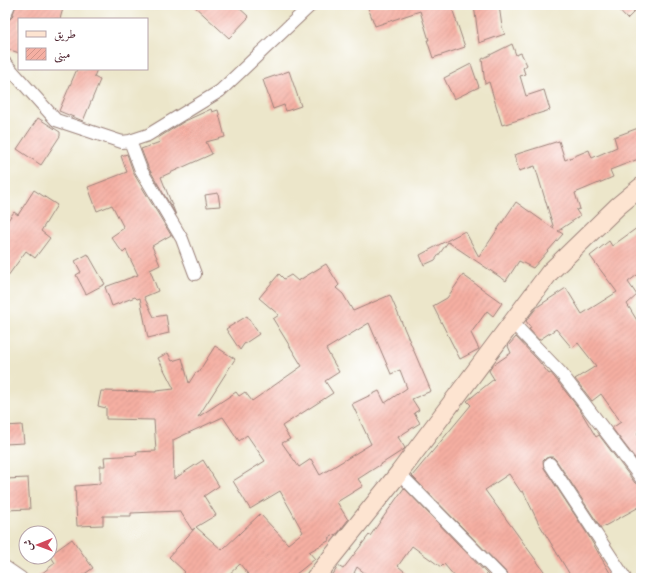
<svg xmlns="http://www.w3.org/2000/svg" width="646" height="583" font-family="Alegreya,Amiri,serif">
  <style>
    .building { fill: url(#building-hatch); fill-rule: evenodd }
    .lines { fill: none; stroke-linecap: round; stroke-linejoin: round }
    .street-casing { stroke: #9b827a; stroke-width: 14 }
    .secondary-casing { stroke: #9b827a; stroke-width: 20 }
    .street { stroke: #fff; stroke-width: 12 }
    .secondary { stroke: #fde4d1; stroke-width: 18 }
  </style>
  <defs>
    <pattern id="building-hatch" width="6" height="6" patternUnits="userSpaceOnUse"><rect width="6" height="6" fill="#f5afa2"/><path d="M-1 1l2-2M0 6l6-6M5 7l2-2" fill="none" stroke="#d4968c"/></pattern>
  </defs>
  <rect width="100%" height="100%" fill="#fff"/>
  <filter id="ink" filterUnits="userSpaceOnUse"><feTurbulence type="fractalNoise" baseFrequency=".025" numOctaves="2"/><feDisplacementMap in="SourceGraphic" scale="8" xChannelSelector="R" yChannelSelector="G"/><feConvolveMatrix kernelMatrix="1 2 1 2 8 2 1 2 1" color-interpolation-filters="sRGB"/></filter>
  <filter id="wash" filterUnits="userSpaceOnUse"><feTurbulence type="fractalNoise" baseFrequency=".012" numOctaves="4" result="noise"/><feDisplacementMap in="SourceGraphic" scale="16" xChannelSelector="R" yChannelSelector="G"/><feGaussianBlur stdDeviation="0.9" result="paint"/><feColorMatrix in="noise" values="0 0 0 0 0 0 0 0 0 0 0 0 0 0 0 0 0 1.4 0 .05"/><feComposite in="paint" operator="in"/></filter>
  <g filter="url(#wash)">
    <rect width="100%" height="100%" fill="#ece6ca"/>
    <g id="blocks">
      <path class="building" d="M 16,5 L 64,5 L 60,19 L 19,19 L 19,53 L 5,48 L 5,21 L 9,20 L 12,17 Z
        M 193,5 L 236,5 L 249,17 L 229,38 Z
        M 367,5 L 451,5 L 465,47 L 433,58 L 427,40 L 429,40 L 420,11 L 375,26 Z
        M 474,5 L 499,5 L 502,27 L 505,34 L 479,43 Z
        M 614,5 L 641,5 L 627,19 Z
        M 512,44 L 516,55 L 521,53 L 527,65 L 523,68 L 525,74 L 520,76 L 526,96 L 544,90 L 550,110 L 502,125 L 489,82 L 485,84 L 482,59 Z
        M 471,64 L 479,87 L 454,99 L 444,78 Z
        M 77,69 L 97,69 L 94,77 L 100,80 L 83,121 L 59,111 Z
        M 289,71 L 301,106 L 286,111 L 284,105 L 273,109 L 263,80 Z
        M 211,109 L 212,112 L 218,110 L 225,137 L 206,142 L 212,154 L 161,177 L 176,215 L 148,167 L 141,149 L 160,142 L 158,138 L 185,121 Z
        M 38,118 L 60,132 L 60,136 L 41,165 L 17,149 Z
        M 641,127 L 641,158 L 610,170 L 613,177 L 575,193 L 580,209 L 576,210 L 580,216 L 558,231 L 563,234 L 533,268 L 519,261 L 506,281 L 448,242 L 435,260 L 424,265 L 420,255 L 465,231 L 479,257 L 516,202 L 554,229 L 535,166 L 519,171 L 514,155 L 559,141 L 565,160 L 589,150 L 592,158 L 617,147 L 614,137 Z
        M 127,154 L 134,174 L 171,235 L 152,246 L 160,265 L 150,270 L 158,291 L 144,297 L 154,317 L 166,315 L 169,333 L 148,338 L 140,298 L 137,299 L 135,297 L 112,306 L 105,287 L 138,275 L 126,250 L 123,253 L 111,237 L 124,228 L 112,205 L 97,211 L 88,187 L 127,172 L 121,156 Z
        M 34,190 L 57,205 L 41,231 L 50,238 L 35,258 L 26,251 L 5,280 L 5,224 L 14,212 L 18,215 Z
        M 218,193 L 220,206 L 207,207 L 205,195 Z
        M 641,225 L 641,272 L 628,282 L 637,295 L 627,304 L 641,327 L 641,431 L 637,433 L 641,441 L 641,466 L 612,428 L 621,422 L 601,394 L 592,401 L 575,379 L 596,366 L 578,343 L 572,348 L 556,329 L 539,340 L 529,329 L 531,328 L 526,321 L 537,307 L 566,288 L 582,314 L 617,292 L 590,256 L 609,241 L 612,246 Z
        M 88,254 L 105,284 L 86,294 L 76,275 L 81,272 L 75,261 Z
        M 326,264 L 339,285 L 336,288 L 343,294 L 353,311 L 390,295 L 431,391 L 412,399 L 419,410 L 414,413 L 420,423 L 398,437 L 405,448 L 403,450 L 358,479 L 363,486 L 337,502 L 348,520 L 338,533 L 329,538 L 330,540 L 309,552 L 315,559 L 291,578 L 251,578 L 240,564 L 225,578 L 179,578 L 185,572 L 169,557 L 195,528 L 192,530 L 180,511 L 131,513 L 131,516 L 103,516 L 103,525 L 77,526 L 75,486 L 100,484 L 100,466 L 105,466 L 104,457 L 137,455 L 136,452 L 156,451 L 154,420 L 106,419 L 106,408 L 98,406 L 101,391 L 156,392 L 156,391 L 174,389 L 158,358 L 168,353 L 172,361 L 182,358 L 189,383 L 196,372 L 198,373 L 215,346 L 235,359 L 198,417 L 236,392 L 239,396 L 245,392 L 252,401 L 302,366 L 273,319 L 279,315 L 259,298 L 279,274 L 284,279 L 291,275 L 298,281 ZM 369,323 L 391,374 L 400,370 L 407,388 L 385,403 L 379,391 L 352,404 L 371,444 L 320,475 L 311,459 L 299,467 L 282,443 L 290,439 L 282,426 L 333,393 L 325,381 L 339,372 L 326,349 ZM 223,417 L 239,441 L 247,435 L 265,461 L 233,481 L 250,509 L 280,491 L 303,532 L 288,544 L 260,514 L 222,550 L 196,527 L 216,515 L 204,496 L 219,486 L 203,460 L 174,479 L 173,440 Z
        M 463,275 L 502,303 L 493,316 L 487,311 L 471,333 L 479,349 L 460,359 L 433,306 L 447,298 Z
        M 247,316 L 259,334 L 244,344 L 240,350 L 226,329 Z
        M 516,337 L 537,359 L 549,374 L 551,373 L 555,378 L 580,410 L 596,437 L 599,435 L 635,483 L 641,485 L 641,506 L 601,528 L 556,460 L 553,457 L 549,457 L 546,458 L 543,461 L 544,468 L 588,535 L 613,578 L 572,578 L 538,522 L 523,491 L 521,492 L 509,474 L 485,490 L 549,578 L 509,578 L 507,573 L 412,476 L 471,405 L 467,401 L 494,379 L 489,371 L 492,366 L 511,353 L 508,346 Z
        M 22,425 L 24,443 L 5,444 L 5,426 Z
        M 28,478 L 30,509 L 5,510 L 5,479 Z
        M 404,488 L 491,578 L 456,578 L 444,564 L 441,567 L 412,546 L 398,566 L 412,578 L 371,578 L 357,567 L 354,573 L 363,578 L 331,578 L 338,566 L 343,569 L 369,535 L 370,536 Z
        M 72,539 L 93,568 L 79,578 L 36,578 L 55,563 L 50,555 Z"/>
    </g>
  </g>
  <g filter="url(#ink)">
    <use href="#blocks" fill-opacity="0" stroke="#9b827a" stroke-width="1"/>
    <g class="lines">
      <defs>
        <path id="street" d="M 5,14 L 9,5
          M 5,63 L 56,120 L 122,142 L 130,141 L 148,135 L 220,91 L 311,5
          M 130,141 L 141,170 L 182,239 L 195,274
          M 512,322 L 561,373 L 641,478
          M 550,464 L 625,578
          M 399,473 L 502,578
          M 5,567 L 21,578"/>
        <path id="secondary" d="M 315,578 L 399,473 L 550,272 L 618,206 L 641,187"/>
      </defs>
      <use href="#street" class="street-casing"/>
      <use href="#secondary" class="secondary-casing"/>
      <use href="#street" class="street"/>
      <use href="#secondary" class="secondary"/>
    </g>
  </g>
  <rect width="646" height="583" fill="none" stroke="#fff" stroke-width="20"/>
  <rect x="18" y="18" width="130" height="52" fill="#ffffff" stroke="#b7a5aa"/>
  <rect x="26" y="31" width="20" height="6" fill="#fde4d1" stroke="#b7a5aa"/>
  <text x="54" y="38" font-size="12" fill="#4a1f2b">طريق</text>
  <rect x="26" y="48" width="20" height="12" fill="url(#building-hatch)" stroke="#b7a5aa"/>
  <text x="54" y="58" font-size="12" fill="#4a1f2b">مبنى</text>
  <g transform="translate(38 545) rotate(269)"><circle r="19" fill="#ffffff" stroke="#b7a5aa"/>
  <path d="M0-3L7 15L0 10L-7 15Z" fill="#d1495b"/>
  <text y="-6" font-size="11" font-weight="bold" text-anchor="middle" fill="#4a1f2b">ش</text>
  </g>
</svg>
